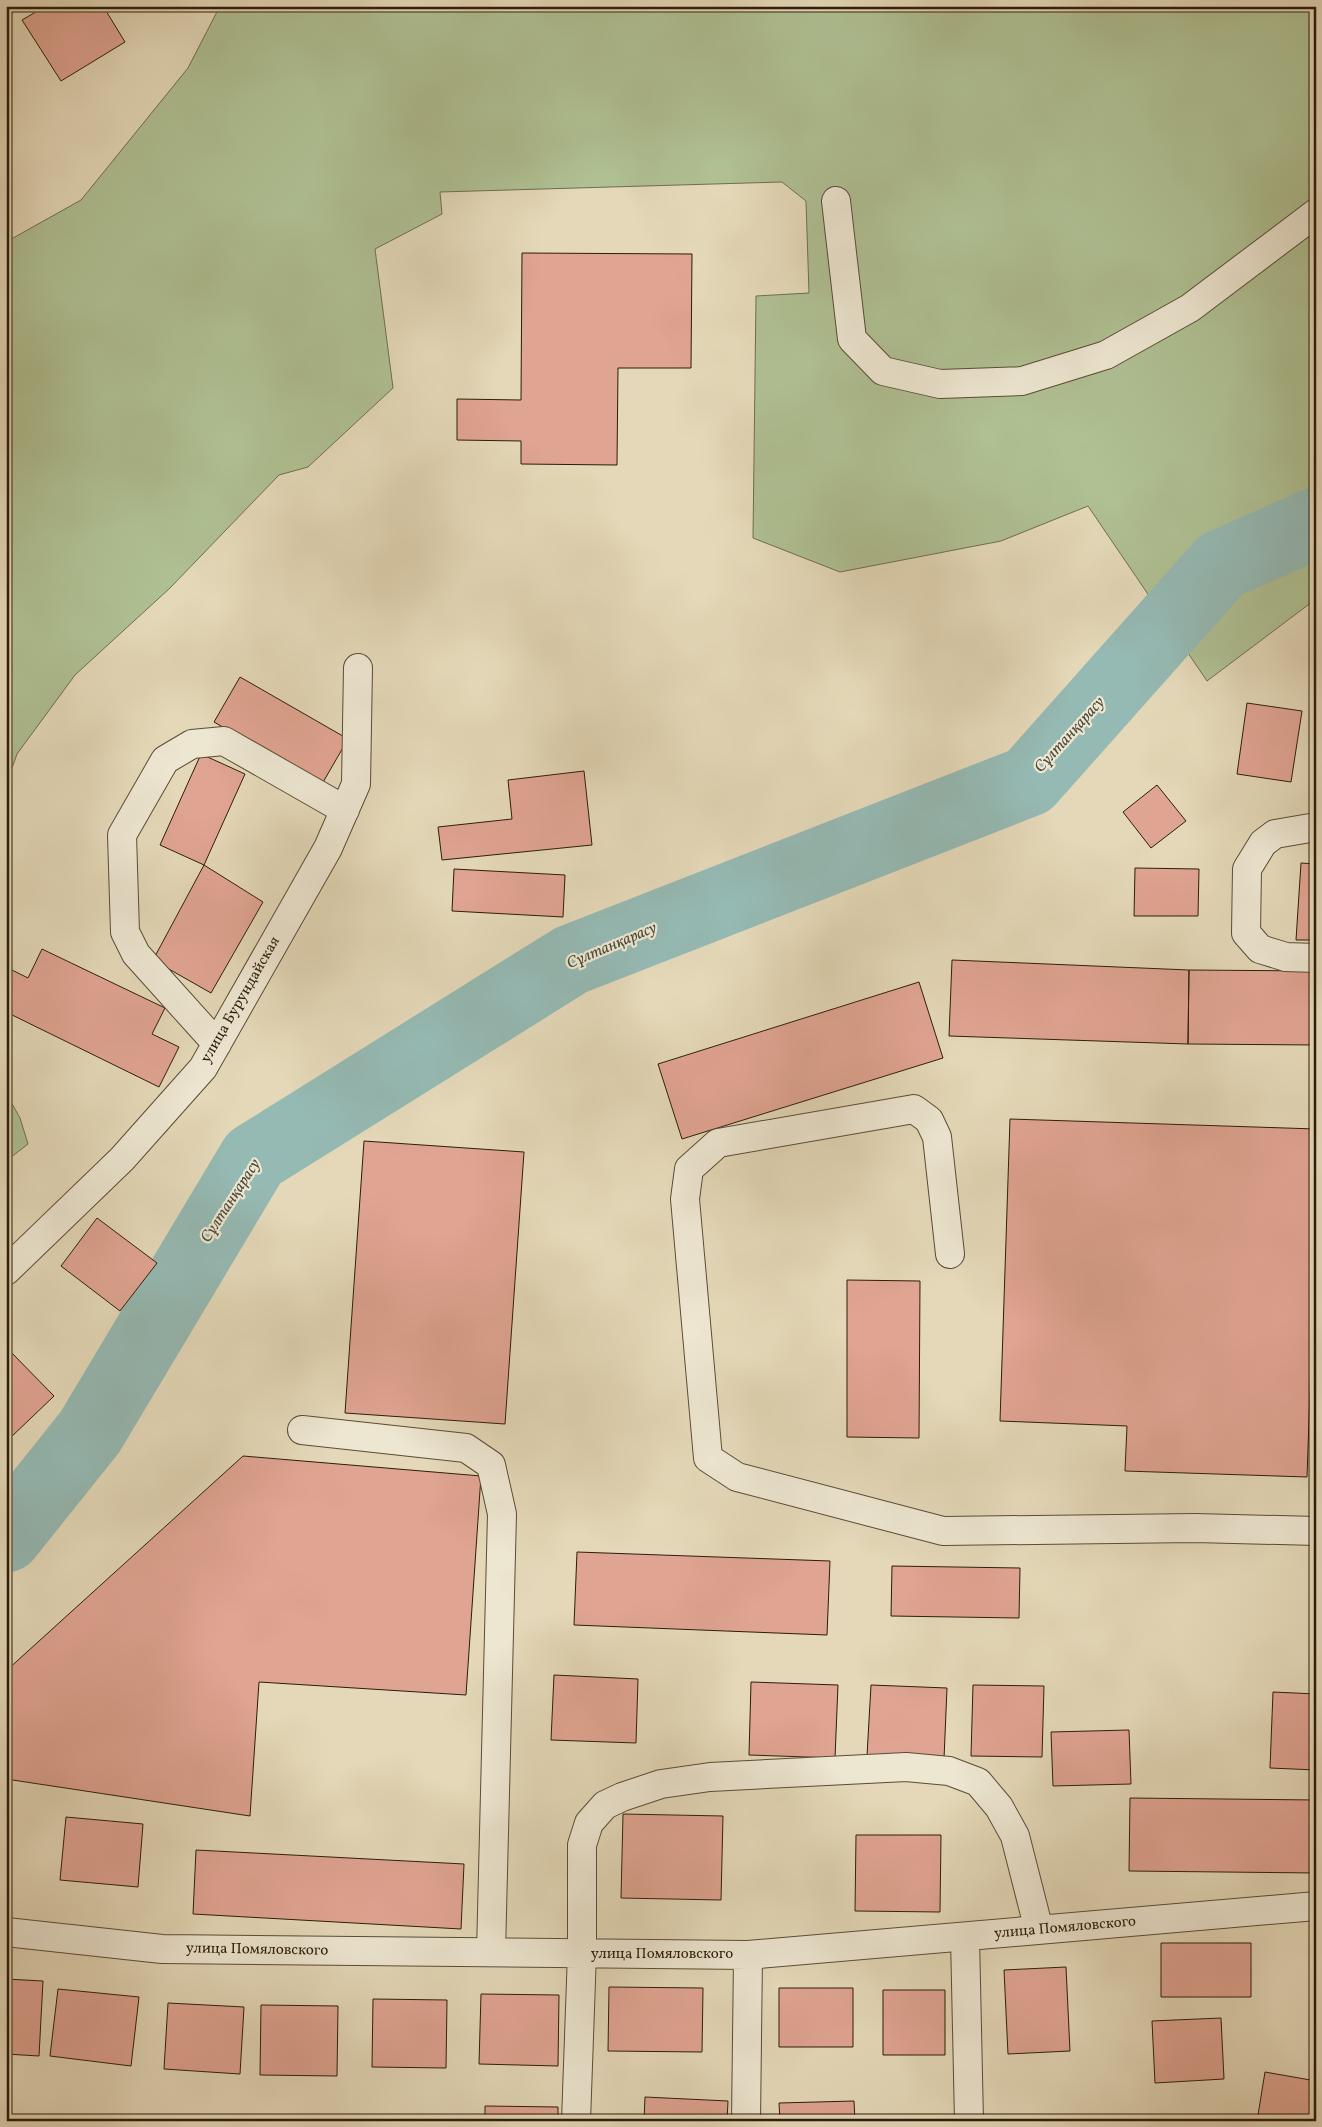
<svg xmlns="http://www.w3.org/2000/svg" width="1322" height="2127" font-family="Vollkorn,serif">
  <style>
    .green { fill: #afc093; stroke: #6e6e4e }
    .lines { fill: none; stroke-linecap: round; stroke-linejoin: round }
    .river { stroke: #95b9b3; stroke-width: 71 }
    .building { fill: #e0a492; stroke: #2c1d0a }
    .minor-casing { stroke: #5a4c36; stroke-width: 30 }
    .minor { stroke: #ede6d1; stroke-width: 28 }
    .labels { text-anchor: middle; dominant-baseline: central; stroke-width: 4.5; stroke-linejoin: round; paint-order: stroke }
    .street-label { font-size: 15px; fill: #2c1d0a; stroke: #ede6d1 }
    .water-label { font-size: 16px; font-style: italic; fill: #4c4c3d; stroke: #ede6d1 }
  </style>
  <rect width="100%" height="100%" fill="#e4d8b8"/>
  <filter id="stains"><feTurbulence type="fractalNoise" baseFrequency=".004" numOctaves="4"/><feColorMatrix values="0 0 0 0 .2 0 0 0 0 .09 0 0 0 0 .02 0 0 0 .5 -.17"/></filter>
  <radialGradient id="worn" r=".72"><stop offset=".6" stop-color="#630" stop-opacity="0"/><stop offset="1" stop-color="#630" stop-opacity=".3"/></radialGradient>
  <path class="green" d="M 220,6 L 1316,6 L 1316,599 L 1207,681 L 1088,506 L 1001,541 L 840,572 L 753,538 L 756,296 L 809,293 L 806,201 L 782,182 L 440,192 L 442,214 L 375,249 L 393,388 L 308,467 L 279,475 L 170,588 L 75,675 L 17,754 L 6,785 L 6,242 L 81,200 L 188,68 Z
    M 6,1093 L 20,1118 L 28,1144 L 6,1161 Z"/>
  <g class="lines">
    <path class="river" d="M 6,1537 L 90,1432 L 254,1158 L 571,960 L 1029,781 L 1221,565 L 1316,523"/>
  </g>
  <path class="building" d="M 46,6 L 103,6 L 125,42 L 61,81 L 22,20 Z
    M 522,253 L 692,254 L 691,368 L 618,368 L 617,465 L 521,464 L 521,441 L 457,440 L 457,399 L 521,400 Z
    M 240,677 L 348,739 L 322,784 L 214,722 Z
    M 1247,703 L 1302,711 L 1291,782 L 1237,774 Z
    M 201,754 L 245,774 L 204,865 L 160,845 Z
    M 584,771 L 592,845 L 442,860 L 438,827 L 512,819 L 508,780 Z
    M 1157,785 L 1186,821 L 1151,848 L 1123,812 Z
    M 1301,863 L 1316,864 L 1316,940 L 1296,940 Z
    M 204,865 L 263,902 L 211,993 L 153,960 Z
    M 1135,868 L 1199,869 L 1198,916 L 1134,916 Z
    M 454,869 L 565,875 L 563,917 L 452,911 Z
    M 42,949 L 165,1008 L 152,1034 L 179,1047 L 159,1087 L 6,1012 L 6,967 L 28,978 Z
    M 952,960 L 1189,970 L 1188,1044 L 949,1036 Z
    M 1189,970 L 1316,971 L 1316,1045 L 1188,1044 Z
    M 919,982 L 943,1058 L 682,1139 L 658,1064 Z
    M 1010,1119 L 1316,1129 L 1316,1217 L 1307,1477 L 1125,1471 L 1127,1426 L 1000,1421 Z
    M 364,1141 L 524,1152 L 505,1424 L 345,1413 Z
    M 97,1218 L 157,1263 L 120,1311 L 61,1266 Z
    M 847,1280 L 920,1281 L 919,1438 L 847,1437 Z
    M 6,1347 L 54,1396 L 8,1440 L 6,1438 Z
    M 243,1456 L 481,1476 L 466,1695 L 259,1682 L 250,1816 L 6,1779 L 6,1671 Z
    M 577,1552 L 830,1561 L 827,1635 L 574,1625 Z
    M 892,1566 L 1020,1568 L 1019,1618 L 891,1616 Z
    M 554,1675 L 638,1679 L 636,1743 L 551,1740 Z
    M 751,1682 L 838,1685 L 835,1758 L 749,1755 Z
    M 871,1685 L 947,1688 L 944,1759 L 867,1756 Z
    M 973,1685 L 1044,1686 L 1042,1757 L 971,1756 Z
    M 1273,1692 L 1316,1694 L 1316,1770 L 1270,1768 Z
    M 1129,1730 L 1131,1784 L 1053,1786 L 1051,1732 Z
    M 1130,1798 L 1316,1800 L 1316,1873 L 1129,1871 Z
    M 6,1799 L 11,1800 L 6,1849 Z
    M 623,1814 L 723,1816 L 721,1900 L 621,1898 Z
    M 66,1817 L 143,1824 L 138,1887 L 60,1880 Z
    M 856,1835 L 941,1835 L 940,1912 L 855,1911 Z
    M 196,1850 L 464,1864 L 461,1929 L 193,1914 Z
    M 1161,1943 L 1251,1943 L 1251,1997 L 1161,1997 Z
    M 1066,1967 L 1070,2051 L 1008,2054 L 1004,1970 Z
    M 6,1979 L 43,1981 L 39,2056 L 6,2054 Z
    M 609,1987 L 703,1988 L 702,2052 L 608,2051 Z
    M 779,1988 L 853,1988 L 853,2047 L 779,2047 Z
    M 58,1989 L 139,1997 L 131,2066 L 50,2056 Z
    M 883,1990 L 945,1990 L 945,2055 L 883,2055 Z
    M 481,1994 L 559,1995 L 558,2066 L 479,2064 Z
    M 373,1999 L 447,2000 L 446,2068 L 372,2067 Z
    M 168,2003 L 244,2007 L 240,2074 L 164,2069 Z
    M 261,2005 L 338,2006 L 337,2076 L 260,2075 Z
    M 1221,2018 L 1224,2079 L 1155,2083 L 1152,2021 Z
    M 1265,2072 L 1316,2081 L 1316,2121 L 1257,2121 Z
    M 645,2097 L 728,2101 L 727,2121 L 644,2121 Z
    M 854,2101 L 855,2121 L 780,2121 L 779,2103 Z
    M 485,2106 L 558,2107 L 558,2121 L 485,2121 Z
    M 883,2119 L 946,2120 L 946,2121 L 883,2121 Z"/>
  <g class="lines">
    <defs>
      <path id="minor" d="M 836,201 L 852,339 L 883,371 L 940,384 L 1022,381 L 1106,355 L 1190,308 L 1316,213
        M 1316,827 L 1275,834 L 1263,843 L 1247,869 L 1246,933 L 1260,949 L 1286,957 L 1316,958
        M 217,1044 L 136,954 L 125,932 L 122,835 L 165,760 L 192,744 L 224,741 L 345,810
        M 950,1254 L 937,1137 L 929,1120 L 914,1109 L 718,1143 L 689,1169 L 685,1199 L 708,1458 L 737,1477 L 943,1531 L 1195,1528 L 1316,1531
        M 6,1271 L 122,1159 L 203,1068 L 328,848 L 356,784 L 358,668
        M 302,1430 L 466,1448 L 491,1465 L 502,1514 L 491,1952
        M 6,1932 L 162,1949 L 748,1955 L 1316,1906
        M 965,1937 L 969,2121
        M 576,2121 L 582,1953 L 582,1845 L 589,1823 L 605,1805 L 622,1797 L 661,1784 L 710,1777 L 906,1767 L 949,1771 L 978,1782 L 999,1807 L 1015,1836 L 1039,1930
        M 746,2121 L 748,1955"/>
    </defs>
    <use href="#minor" class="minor-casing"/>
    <use href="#minor" class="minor"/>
  </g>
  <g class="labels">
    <g class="street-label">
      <text transform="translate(241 1000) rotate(-60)">улица Бурундайская</text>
      <text transform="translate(1065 1928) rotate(-5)">улица Помяловского</text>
      <text transform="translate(257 1950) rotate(1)">улица Помяловского</text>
      <text x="662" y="1954">улица Помяловского</text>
    </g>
    <g class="water-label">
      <text transform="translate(1070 735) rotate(-48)">Сұлтанқарасу</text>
      <text transform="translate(612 946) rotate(-23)">Сұлтанқарасу</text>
      <text transform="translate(231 1201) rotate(-57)">Сұлтанқарасу</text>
    </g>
  </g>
  <rect width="1322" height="2127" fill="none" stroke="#e4d8b8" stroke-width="25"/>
  <rect x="8" y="8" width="1307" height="2112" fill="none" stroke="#2c1d0a" stroke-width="2.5"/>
  <rect x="12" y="12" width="1297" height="2102" fill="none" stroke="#2c1d0a"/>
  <rect width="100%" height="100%" filter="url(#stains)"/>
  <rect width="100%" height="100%" fill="url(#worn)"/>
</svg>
